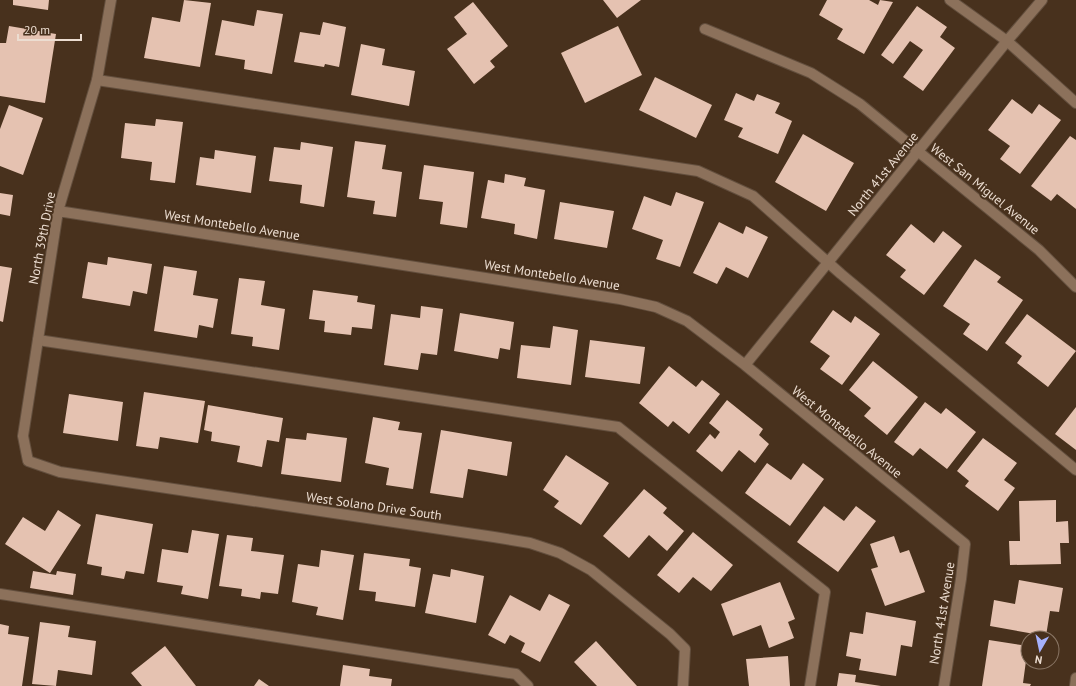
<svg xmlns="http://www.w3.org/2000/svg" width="1076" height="686" font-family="'PT Sans',sans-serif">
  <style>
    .building { fill: #e5c2b1 }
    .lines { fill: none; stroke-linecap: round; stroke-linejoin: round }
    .lane-casing { stroke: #634f3e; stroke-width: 12 }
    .street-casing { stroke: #634f3e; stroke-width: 12 }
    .lane { stroke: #8c715b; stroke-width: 10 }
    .street { stroke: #8c715b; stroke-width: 10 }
    .labels { text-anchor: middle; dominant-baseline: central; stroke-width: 4; stroke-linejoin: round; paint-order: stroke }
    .street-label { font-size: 13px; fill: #ecddd1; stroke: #48311d }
  </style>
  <rect width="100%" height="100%" fill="#48311d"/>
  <path class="building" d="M 13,0 L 49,0 L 48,10 L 13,5 Z
    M 184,0 L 211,3 L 200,67 L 144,58 L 152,17 L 180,22 Z
    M 603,0 L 641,0 L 617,18 Z
    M 827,0 L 869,0 L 878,5 L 880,0 L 893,2 L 864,54 L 837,39 L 843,29 L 819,15 Z
    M 473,2 L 508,46 L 490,61 L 495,67 L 474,84 L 447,49 L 467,34 L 454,17 Z
    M 917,6 L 947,27 L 940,37 L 955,48 L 923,91 L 903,77 L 923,50 L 910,41 L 893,64 L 881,55 Z
    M 257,10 L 283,14 L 272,74 L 244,69 L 245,60 L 215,55 L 222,20 L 254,26 Z
    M 323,22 L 346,27 L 339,67 L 325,64 L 324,67 L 294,62 L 300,32 L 320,35 Z
    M 9,26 L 56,34 L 45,103 L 0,96 L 0,43 L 6,43 Z
    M 618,26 L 642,75 L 585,103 L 561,53 Z
    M 361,44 L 385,49 L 382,65 L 415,71 L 409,106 L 351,95 Z
    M 655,77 L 712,105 L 696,138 L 639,110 Z
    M 736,93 L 754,101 L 757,94 L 780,103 L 775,113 L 792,121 L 778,154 L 738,137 L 743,128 L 724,120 Z
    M 1012,99 L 1032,114 L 1039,104 L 1061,120 L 1020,174 L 1000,159 L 1010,146 L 988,130 Z
    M 9,105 L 43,118 L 23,175 L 0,166 L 0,129 Z
    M 156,119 L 183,122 L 175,183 L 150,180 L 152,162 L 121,158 L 125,123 L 155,126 Z
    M 803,134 L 854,163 L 826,211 L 775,182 Z
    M 1070,136 L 1076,140 L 1076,209 L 1057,194 L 1051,201 L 1031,186 Z
    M 355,141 L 386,145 L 382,169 L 402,172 L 396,217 L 373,214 L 375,201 L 347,197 Z
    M 301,142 L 333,147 L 324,207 L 300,203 L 302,185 L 269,181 L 274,147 L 300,150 Z
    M 215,150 L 256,156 L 251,193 L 196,185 L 200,157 L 214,159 Z
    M 424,165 L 474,172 L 467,228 L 440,224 L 443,202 L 419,199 Z
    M 505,174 L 526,178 L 524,186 L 545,190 L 537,239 L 514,234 L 515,224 L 481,218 L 488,180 L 504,183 Z
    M 676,192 L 704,202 L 680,267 L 656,259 L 663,240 L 632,229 L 644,196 L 671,206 Z
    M 0,193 L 13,195 L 10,216 L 0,214 Z
    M 560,202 L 614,211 L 607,248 L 554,239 Z
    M 719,222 L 743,234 L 746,226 L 768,237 L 748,278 L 726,267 L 717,284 L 693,273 Z
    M 911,224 L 934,243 L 943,231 L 962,246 L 924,295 L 900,277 L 906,270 L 886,255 Z
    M 108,257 L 152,264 L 147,294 L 133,291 L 130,306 L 82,298 L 88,262 L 107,265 Z
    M 975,259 L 1001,277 L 997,282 L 1023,300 L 987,351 L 963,334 L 970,324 L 943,306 Z
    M 0,266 L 12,268 L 3,322 L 0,321 Z
    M 164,266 L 197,271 L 193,295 L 218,299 L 213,328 L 199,325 L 197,338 L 154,331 Z
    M 239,278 L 265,281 L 261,305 L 285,309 L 279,350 L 252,346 L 253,337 L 231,334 Z
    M 313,290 L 358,296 L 357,302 L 375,305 L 372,329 L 352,327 L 351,335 L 324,332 L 325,321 L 309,319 Z
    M 421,306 L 443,309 L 437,355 L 421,353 L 418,370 L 384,365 L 391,314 L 420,318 Z
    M 833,310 L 851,323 L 855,316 L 880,334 L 842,385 L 820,369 L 830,356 L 810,342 Z
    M 460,313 L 514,322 L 510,350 L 500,348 L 498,359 L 454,351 Z
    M 1027,314 L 1076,351 L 1048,387 L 1017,363 L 1022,356 L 1005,343 Z
    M 553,326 L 578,330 L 571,385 L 517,378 L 521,345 L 550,348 Z
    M 590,340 L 645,347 L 640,384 L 585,377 Z
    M 873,361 L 918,397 L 887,435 L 864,416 L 871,408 L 849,390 Z
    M 669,366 L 696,387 L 702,380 L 720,394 L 689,434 L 673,421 L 668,427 L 639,403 Z
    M 144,392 L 205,401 L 198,443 L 160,437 L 158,449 L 136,446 Z
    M 69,394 L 123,402 L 118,441 L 63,433 Z
    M 727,400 L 763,429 L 759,435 L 769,444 L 755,463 L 739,450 L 722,472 L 696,451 L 710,434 L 715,439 L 720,432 L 709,423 Z
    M 925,402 L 941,414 L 946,408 L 976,432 L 947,469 L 920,448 L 913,456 L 894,442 Z
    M 208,405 L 283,418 L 279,442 L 267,440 L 262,467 L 237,462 L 240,446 L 211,441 L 212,432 L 204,430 Z
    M 1076,407 L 1076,450 L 1055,434 Z
    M 373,417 L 400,422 L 398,430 L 422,433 L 413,489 L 386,485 L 389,468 L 365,463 Z
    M 441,430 L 512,442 L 507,476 L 468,469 L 463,498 L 430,493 Z
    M 307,433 L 347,438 L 341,482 L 281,474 L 286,438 L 306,440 Z
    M 983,438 L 1017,463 L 1004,480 L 1015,488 L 998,511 L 965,486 L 969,481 L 957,471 Z
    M 566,455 L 609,483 L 581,525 L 554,507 L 559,501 L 543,490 Z
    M 767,463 L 791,480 L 803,463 L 824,479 L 790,526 L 745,493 Z
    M 644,489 L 667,508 L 663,513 L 684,531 L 667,551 L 649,535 L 629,558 L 603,536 Z
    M 1056,500 L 1056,522 L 1068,521 L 1069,543 L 1060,543 L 1061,564 L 1010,565 L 1009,541 L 1020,541 L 1019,501 Z
    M 824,506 L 844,521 L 856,506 L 876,521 L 838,572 L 797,542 Z
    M 58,510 L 81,525 L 50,573 L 5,544 L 23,517 L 45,531 Z
    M 96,514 L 153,524 L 144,574 L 126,571 L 124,579 L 101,575 L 102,567 L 87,564 Z
    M 192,530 L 219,534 L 208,599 L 181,594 L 183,586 L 157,582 L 162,549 L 188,553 Z
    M 693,532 L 733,565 L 711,591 L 693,577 L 679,593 L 657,575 Z
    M 227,535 L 253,538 L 251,551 L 284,555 L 278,594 L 261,592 L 260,599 L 241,596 L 242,589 L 219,586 Z
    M 894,536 L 900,553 L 909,550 L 925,592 L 885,606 L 871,569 L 878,567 L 870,544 Z
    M 321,550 L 354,555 L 343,620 L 316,615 L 318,607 L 292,602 L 298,564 L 319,567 Z
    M 364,553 L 410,559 L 409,566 L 421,568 L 415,607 L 375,601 L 376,592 L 359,590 Z
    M 451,569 L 484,576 L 476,623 L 425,613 L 433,574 L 450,577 Z
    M 33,571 L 56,575 L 57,571 L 76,574 L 73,595 L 30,588 Z
    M 1019,580 L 1063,588 L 1059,612 L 1050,611 L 1046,636 L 990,626 L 994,600 L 1015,604 Z
    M 780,582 L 795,619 L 788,622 L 794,638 L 769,648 L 761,625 L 733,636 L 721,604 Z
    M 549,594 L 570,605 L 540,662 L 521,652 L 525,643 L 510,635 L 505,644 L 488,635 L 510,595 L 540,611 Z
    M 866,612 L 916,621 L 912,647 L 901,645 L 896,676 L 859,670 L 861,659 L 846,656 L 850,632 L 863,634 Z
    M 40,622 L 70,626 L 68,637 L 96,641 L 92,675 L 58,670 L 56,686 L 32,684 Z
    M 0,624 L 9,626 L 8,634 L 29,637 L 22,686 L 0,686 Z
    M 989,640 L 1028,646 L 1023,683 L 1031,684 L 1030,686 L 982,686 Z
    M 596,641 L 637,686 L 597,686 L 574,662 Z
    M 165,646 L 196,686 L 142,686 L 131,673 Z
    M 788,656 L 790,686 L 749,686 L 746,659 Z
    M 343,665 L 370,669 L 369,676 L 392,679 L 391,686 L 340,686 Z
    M 839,673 L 856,675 L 855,682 L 881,686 L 837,686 Z
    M 259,679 L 269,686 L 254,686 Z"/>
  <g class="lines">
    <defs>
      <path id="lane" d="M 950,0 L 1007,41 L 1076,103
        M 97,80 L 698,171 L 753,196 L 841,274 L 1076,470
        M 38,340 L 618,427 L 825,592 L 810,686
        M 0,594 L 516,674 L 528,686
        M 1075,686 L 1076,678"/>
      <path id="street" d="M 111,0 L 97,80 L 58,211 L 23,436 L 28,461 L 60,472 L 494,537 L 530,543 L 560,553 L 591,570 L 670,634 L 685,649 L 683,686
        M 705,29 L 811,73 L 860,104 L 1039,250 L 1076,287
        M 58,211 L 620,299 L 656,307 L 687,321 L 745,365 L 965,544 L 961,579 L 944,686
        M 745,365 L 1007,41 L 1042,0"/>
    </defs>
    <use href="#lane" class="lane-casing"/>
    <use href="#street" class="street-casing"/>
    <use href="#lane" class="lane"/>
    <use href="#street" class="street"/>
  </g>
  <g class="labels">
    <g class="street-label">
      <text transform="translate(883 174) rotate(-51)">North 41st Avenue</text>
      <text transform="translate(985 189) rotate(39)">West San Miguel Avenue</text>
      <text transform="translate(232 225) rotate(9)">West Montebello Avenue</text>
      <text transform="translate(42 238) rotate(-79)">North 39th Drive</text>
      <text transform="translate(552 275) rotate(9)">West Montebello Avenue</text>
      <text transform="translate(847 432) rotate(39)">West Montebello Avenue</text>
      <text transform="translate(374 506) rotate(8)">West Solano Drive South</text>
      <text transform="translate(942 613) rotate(-81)">North 41st Avenue</text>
    </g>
  </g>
  <g transform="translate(1040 650) rotate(189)"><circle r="19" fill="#48311d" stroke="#8a7665"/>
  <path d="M0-3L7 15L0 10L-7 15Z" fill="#a5b1fc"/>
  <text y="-6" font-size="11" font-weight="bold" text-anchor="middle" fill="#ecddd1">N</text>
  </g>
  <path d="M18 34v6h63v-6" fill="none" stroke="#ecddd1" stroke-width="2"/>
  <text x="24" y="34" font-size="12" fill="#ecddd1" stroke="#48311d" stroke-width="3" paint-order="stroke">20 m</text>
</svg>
